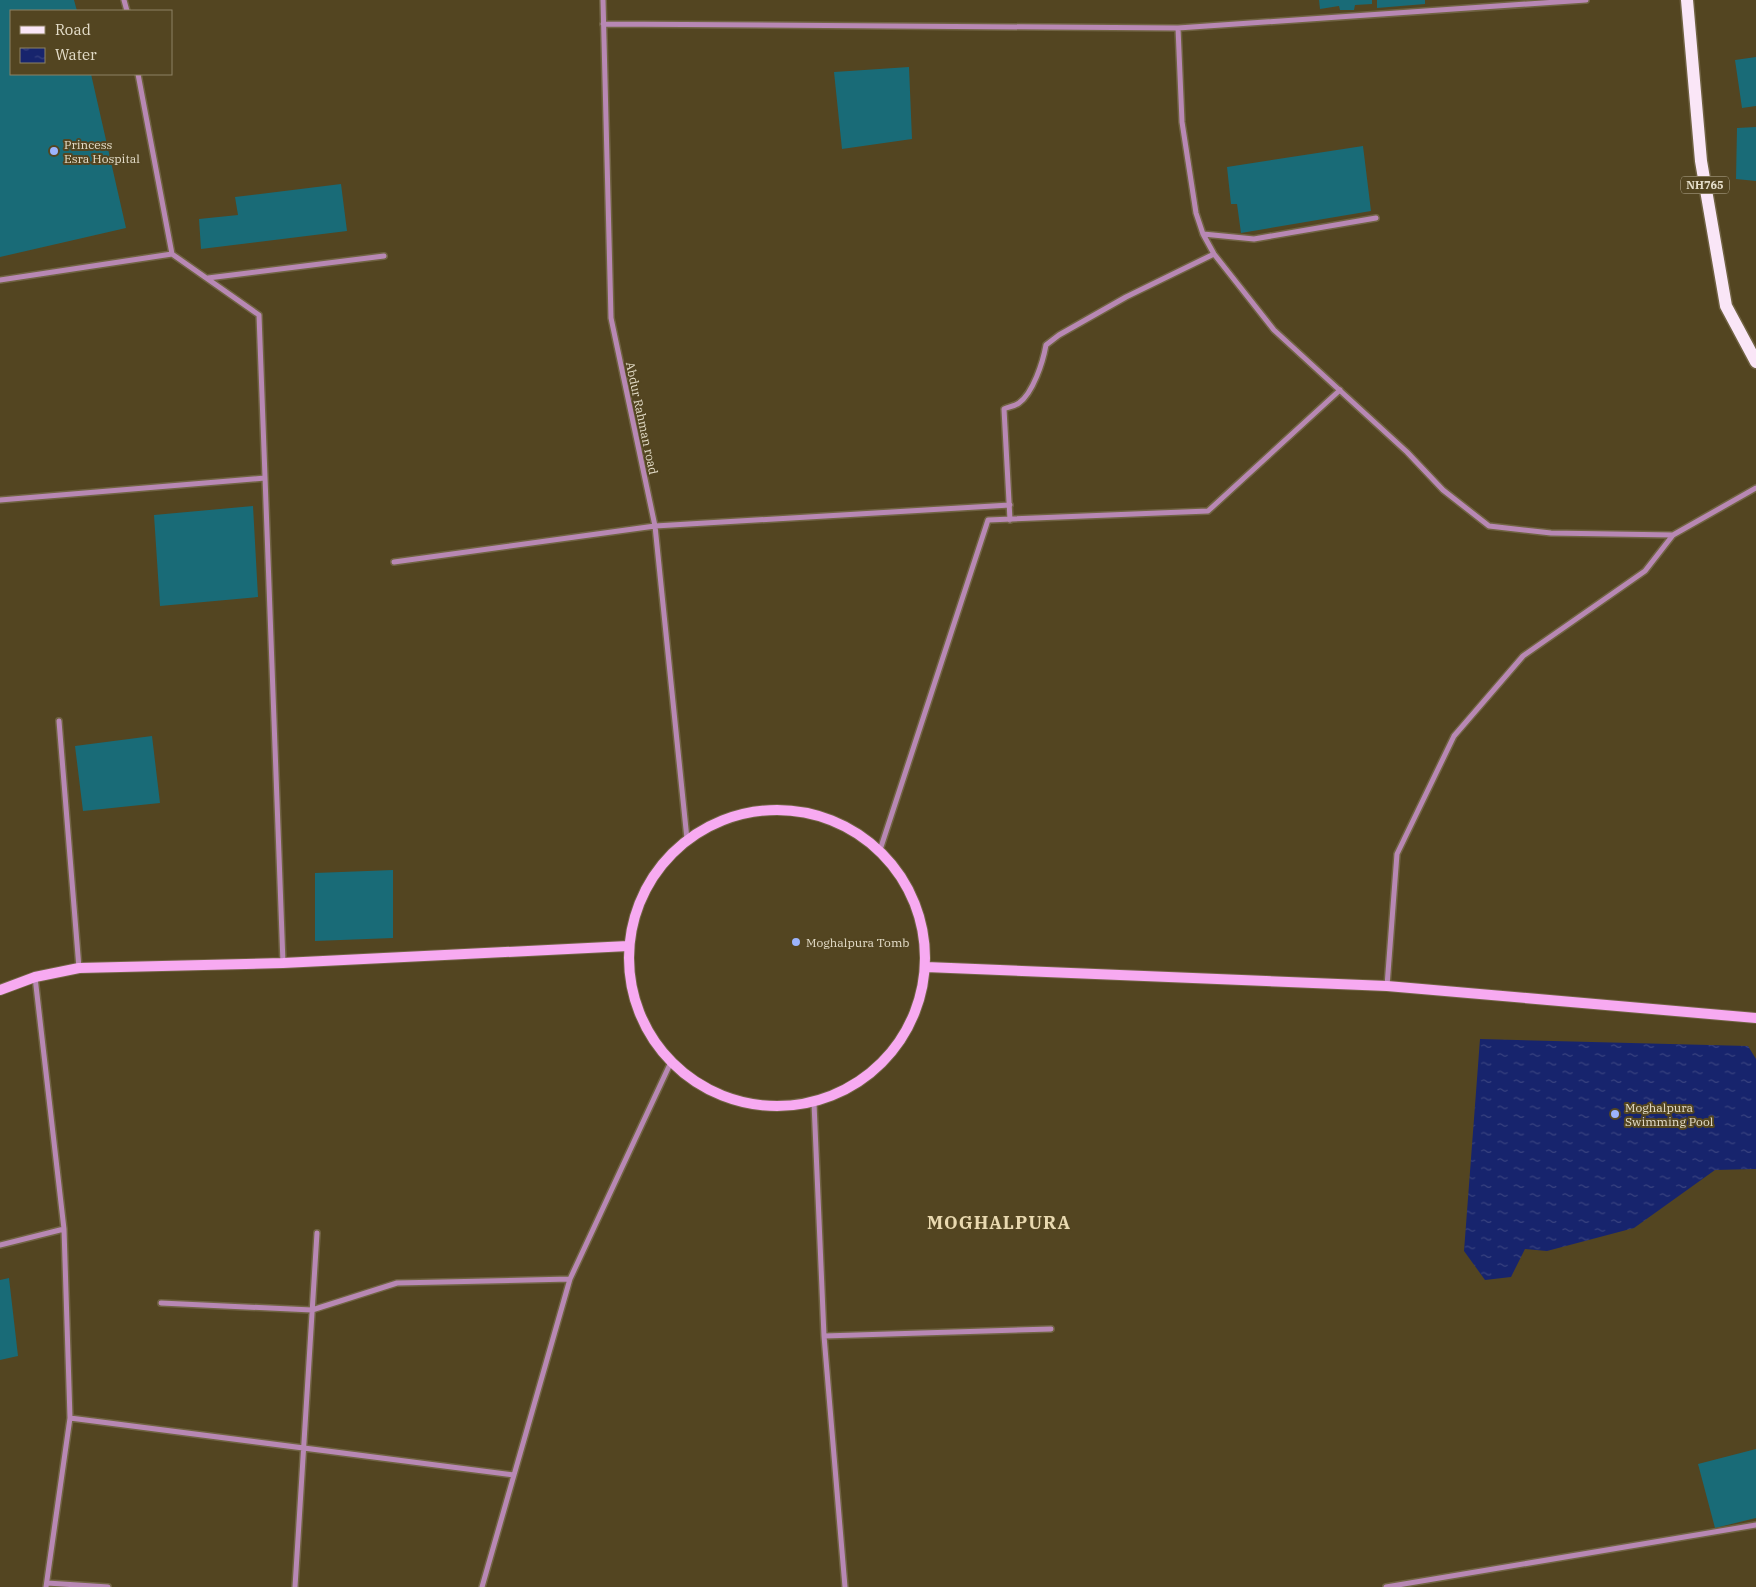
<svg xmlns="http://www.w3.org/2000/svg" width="1756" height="1587" font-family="'IBM Plex Serif',serif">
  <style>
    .water { fill: url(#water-ripples) }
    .building { fill: #196b77 }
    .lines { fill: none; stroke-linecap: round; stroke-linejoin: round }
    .street-casing { stroke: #706343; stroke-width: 8 }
    .secondary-casing { stroke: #706343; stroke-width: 12 }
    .primary-casing { stroke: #706343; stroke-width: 15 }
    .street { stroke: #b888b4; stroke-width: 5 }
    .secondary { stroke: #f7aaf1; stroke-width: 10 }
    .primary { stroke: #fae6f7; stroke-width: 12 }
    .poi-dot { fill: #9cb4fd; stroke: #534521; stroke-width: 2 }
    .labels { text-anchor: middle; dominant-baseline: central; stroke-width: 4; stroke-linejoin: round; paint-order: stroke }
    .shield { fill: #534521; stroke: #b8af97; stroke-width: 1 }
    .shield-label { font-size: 11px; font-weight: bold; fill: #e4ddc9 }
    .poi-label { font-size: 12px; fill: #e4ddc9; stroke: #534521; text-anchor: start }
    .street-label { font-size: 12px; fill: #e4ddc9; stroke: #534521 }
    .district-label { font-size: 18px; font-weight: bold; letter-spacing: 1px; fill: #e9d9b0; stroke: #534521 }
  </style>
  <defs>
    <pattern id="water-ripples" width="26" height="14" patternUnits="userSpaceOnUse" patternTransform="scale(1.25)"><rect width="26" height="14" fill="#17246d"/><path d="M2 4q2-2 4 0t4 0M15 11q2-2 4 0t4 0" fill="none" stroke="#394380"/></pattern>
  </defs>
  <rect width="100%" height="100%" fill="#534521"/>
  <path class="water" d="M 1480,1039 L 1748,1046 L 1756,1059 L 1756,1169 L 1715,1170 L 1634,1228 L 1547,1251 L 1525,1249 L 1511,1277 L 1485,1280 L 1464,1251 Z"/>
  <path class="building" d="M 0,0 L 74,0 L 77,11 L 11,11 L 11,74 L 91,74 L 126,228 L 0,257 Z
    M 1319,0 L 1372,0 L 1372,4 L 1355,5 L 1354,10 L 1340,10 L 1339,6 L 1320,9 Z
    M 1377,0 L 1425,0 L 1425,4 L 1377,8 Z
    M 1756,57 L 1756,106 L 1742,108 L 1735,60 Z
    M 909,67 L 912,139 L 842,149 L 834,72 Z
    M 1756,127 L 1756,181 L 1736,179 L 1737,128 Z
    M 1363,146 L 1371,211 L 1241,233 L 1237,204 L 1231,204 L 1227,167 Z
    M 341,184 L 347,231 L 201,249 L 199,219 L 238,215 L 235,197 Z
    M 253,506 L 258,597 L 160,606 L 154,515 Z
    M 152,736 L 160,803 L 83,811 L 75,746 Z
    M 393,870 L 393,938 L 315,941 L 315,873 Z
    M 9,1278 L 18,1356 L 0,1360 L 0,1280 Z
    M 1756,1449 L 1756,1518 L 1715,1528 L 1698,1464 Z"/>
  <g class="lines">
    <defs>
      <path id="street" d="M 124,0 L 127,11
        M 603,0 L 611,318 L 655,526 L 687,839
        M 603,24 L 1178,28 L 1586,0
        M 1178,28 L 1182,122 L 1196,213 L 1203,234 L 1214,254 L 1274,330 L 1407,452 L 1443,490 L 1489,526 L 1551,533 L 1673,535 L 1756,488
        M 138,74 L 172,254
        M 1203,234 L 1254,239 L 1376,218
        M 208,278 L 384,256
        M 0,280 L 172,254 L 259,315 L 283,963
        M 0,500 L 265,478
        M 1010,520 L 1004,409 C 1008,407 1015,406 1019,403 C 1033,393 1043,362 1046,345 L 1059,335 L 1126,297 L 1214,254
        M 394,562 L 655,526 L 1010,505
        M 59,721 L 79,968
        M 880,850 L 988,520 L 1208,511 L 1340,390
        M 35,977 L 64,1229 L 70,1418 L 46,1587
        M 1387,986 L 1397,854 L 1454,736 L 1523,656 L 1645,571 L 1673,535
        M 814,1103 L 824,1336 L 845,1587
        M 0,1245 L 64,1229
        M 161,1303 L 312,1310 L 397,1283 L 570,1279
        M 824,1336 L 1051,1329
        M 70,1418 L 514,1475
        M 47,1583 L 108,1587
        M 295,1587 L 317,1233
        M 482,1587 L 570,1279 L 671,1062
        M 1386,1587 L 1756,1525"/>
      <path id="secondary" d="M629 958a148 148 0 1 1 296 0a148 148 0 1 1-296 0Z
        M 926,967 L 1387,986 L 1756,1018
        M 0,990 L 35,977 L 79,968 L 283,963 L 628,946"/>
      <path id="primary" d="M 1687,0 L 1701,161 L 1726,306 L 1756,362"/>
    </defs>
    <use href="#street" class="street-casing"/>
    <use href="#secondary" class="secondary-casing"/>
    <use href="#primary" class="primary-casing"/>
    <use href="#street" class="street"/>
    <use href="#secondary" class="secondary"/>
    <use href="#primary" class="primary"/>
  </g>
  <g class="poi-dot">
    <circle cx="54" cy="151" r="5"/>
    <circle cx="796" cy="942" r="5"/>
    <circle cx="1615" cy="1114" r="5"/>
  </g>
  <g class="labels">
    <rect class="shield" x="1681" y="176.5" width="48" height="17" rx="4"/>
    <g class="shield-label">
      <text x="1705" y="185">NH765</text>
    </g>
    <g class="poi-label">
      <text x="64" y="144">Princess<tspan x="64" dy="14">Esra Hospital</tspan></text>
      <text x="806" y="942">Moghalpura Tomb</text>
      <text x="1625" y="1107">Moghalpura<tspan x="1625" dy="14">Swimming Pool</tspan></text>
    </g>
    <g class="street-label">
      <text transform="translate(642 418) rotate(78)">Abdur Rahman road</text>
    </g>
    <g class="district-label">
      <text x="999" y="1222">MOGHALPURA</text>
    </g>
  </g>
  <rect x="10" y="10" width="162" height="65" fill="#534521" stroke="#8d8264"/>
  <rect x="20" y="26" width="25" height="8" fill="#fae6f7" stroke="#8d8264"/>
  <text x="55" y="35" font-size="15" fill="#e4ddc9">Road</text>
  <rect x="20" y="48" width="25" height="15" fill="url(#water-ripples)" stroke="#8d8264"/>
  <text x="55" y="60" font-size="15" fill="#e4ddc9">Water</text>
</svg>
